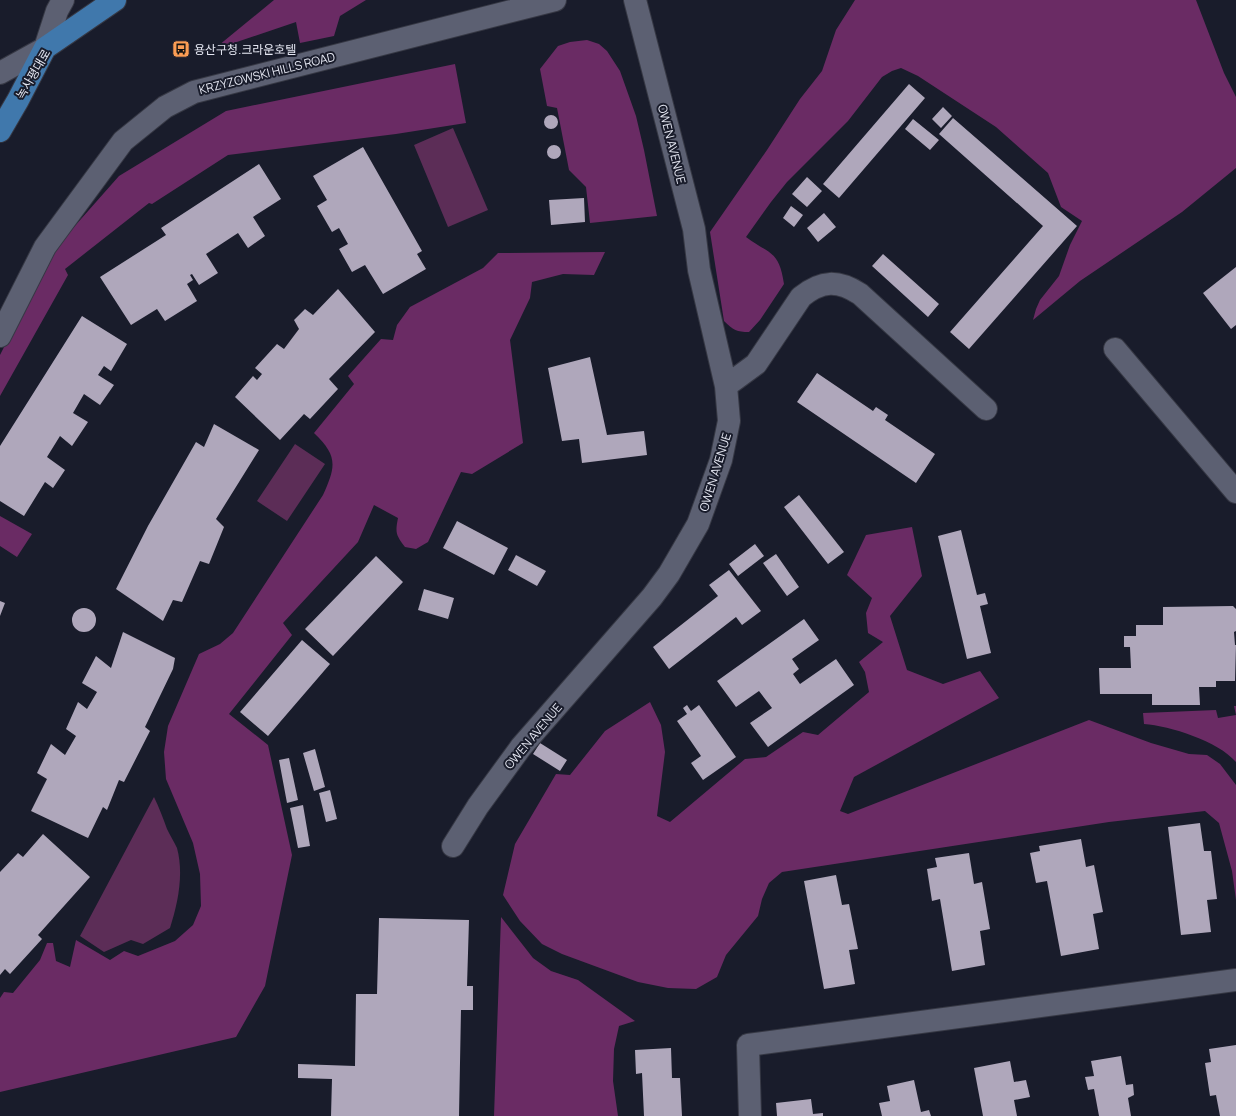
<svg xmlns="http://www.w3.org/2000/svg" width="1236" height="1116" font-family="Manrope,'Noto Sans KR',sans-serif">
  <style>
    .green { fill: #5c2d57 }
    .forest { fill: #6a2b64 }
    .building { fill: #afa7bb }
    .lines { fill: none; stroke-linecap: round; stroke-linejoin: round }
    .minor-casing { stroke: #363844; stroke-width: 24 }
    .major-casing { stroke: #363844; stroke-width: 24 }
    .minor { stroke: #5c6072; stroke-width: 22 }
    .major { stroke: #4078ac; stroke-width: 22 }
    .labels { text-anchor: middle; dominant-baseline: central; stroke-width: 4; stroke-linejoin: round; paint-order: stroke }
    .poi-label { font-size: 12px; fill: #e5e7f2; stroke: #191c2b; text-anchor: start }
    .street-label { font-size: 12px; fill: #e5e7f2; stroke: #191c2b }
  </style>
  <rect width="100%" height="100%" fill="#191c2b"/>
  <path class="green" d="M 453,128 L 488,210 L 448,227 L 414,145 Z
    M 295,444 L 325,464 L 287,521 L 257,501 Z
    M 154,797 C 159,807 163,818 167,829 C 170,835 174,842 177,848 C 184,874 178,903 170,928 L 143,944 L 131,940 L 104,952 L 80,936 Z"/>
  <path class="forest" d="M 274,0 L 366,0 L 340,16 L 334,36 L 300,43 L 296,22 L 213,50 Z
    M 855,0 L 1196,0 L 1224,73 L 1236,97 L 1236,168 L 1182,212 L 1080,281 L 1033,320 L 1036,309 L 1040,300 L 1059,276 L 1070,245 L 1082,221 L 1061,207 L 1048,173 L 996,127 L 918,76 L 901,68 L 892,71 L 882,77 L 848,121 L 787,182 L 771,202 L 746,237 C 770,255 779,250 784,284 L 760,320 L 749,332 C 737,332 733,330 724,321 L 710,232 L 767,150 L 800,99 L 822,71 L 836,30 Z
    M 587,40 L 599,44 L 607,51 L 620,71 L 636,116 L 644,150 L 657,216 L 590,223 L 586,187 L 569,170 L 557,108 L 547,106 L 540,69 L 558,46 L 570,42 Z
    M 455,64 L 466,123 L 396,134 L 228,155 L 152,204 L 149,203 L 65,269 L 68,275 L 0,396 L 0,355 L 34,288 L 58,245 L 119,176 L 226,111 Z
    M 605,252 L 594,275 L 563,274 L 532,282 L 530,298 L 510,340 L 523,443 L 472,474 L 461,472 L 428,542 L 416,549 L 405,547 C 396,535 395,533 398,518 L 374,505 L 358,542 L 283,623 L 292,635 L 229,714 L 268,745 L 292,855 L 265,986 L 236,1037 L 0,1092 L 0,998 L 4,992 L 13,993 L 40,960 L 47,943 L 53,943 L 56,961 L 70,967 L 76,940 L 110,960 L 124,951 L 138,956 L 175,941 L 193,925 L 201,906 L 200,874 L 193,843 L 166,779 L 164,752 L 168,726 L 199,654 L 220,644 L 233,633 L 323,495 C 336,466 338,456 314,433 L 354,384 L 348,376 L 381,339 L 393,340 L 397,325 L 410,307 L 483,268 L 498,253 Z
    M 0,516 L 32,534 L 17,557 L 0,546 Z
    M 912,527 L 922,576 L 890,616 L 907,670 L 943,684 L 980,671 L 999,698 L 854,777 L 840,811 L 848,814 L 1089,720 L 1151,743 L 1189,754 L 1207,755 L 1220,764 L 1236,785 L 1236,900 L 1232,871 L 1219,823 L 1205,811 L 1109,822 L 782,872 L 769,883 L 762,899 L 758,916 L 726,955 L 717,977 L 696,989 L 668,988 L 638,982 L 562,954 L 542,944 L 520,921 L 503,895 L 515,844 L 556,774 L 570,775 L 605,731 L 650,702 L 661,725 L 665,752 L 657,816 L 670,822 L 745,759 L 766,757 L 803,732 L 818,735 L 869,692 L 865,672 L 859,662 L 883,642 L 868,633 L 866,613 L 872,598 L 847,575 L 866,535 Z
    M 1234,706 L 1236,706 L 1236,762 C 1218,741 1170,726 1144,724 L 1143,713 L 1216,710 L 1218,718 L 1236,715 Z
    M 501,917 L 533,958 L 551,971 L 578,980 L 635,1021 L 619,1026 L 614,1049 L 613,1081 L 618,1116 L 494,1116 Z"/>
  <path class="building" d="M 909,84 L 925,98 L 839,198 L 823,184 Z
    M 943,107 L 952,116 L 941,128 L 932,119 Z
    M544 122a7 7 0 1 1 14 0a7 7 0 1 1-14 0Z
    M 953,118 L 1077,226 L 969,349 L 950,332 L 1043,226 L 939,134 Z
    M 913,119 L 939,140 L 930,150 L 905,129 Z
    M547 152a7 7 0 1 1 14 0a7 7 0 1 1-14 0Z
    M 363,147 L 422,251 L 417,254 L 426,269 L 383,294 L 365,265 L 352,272 L 339,249 L 348,244 L 339,228 L 332,232 L 317,206 L 327,200 L 313,176 Z
    M 259,164 L 281,199 L 253,217 L 265,236 L 248,248 L 238,233 L 206,254 L 218,273 L 199,285 L 192,274 L 190,275 L 193,280 L 187,284 L 197,301 L 165,321 L 157,309 L 131,325 L 100,277 L 166,235 L 161,228 Z
    M 807,177 L 822,191 L 807,207 L 792,194 Z
    M 584,198 L 585,222 L 551,225 L 549,200 Z
    M 791,206 L 803,215 L 794,227 L 783,218 Z
    M 824,213 L 836,227 L 818,242 L 807,228 Z
    M 883,254 L 939,304 L 928,317 L 872,266 Z
    M 1236,267 L 1236,325 L 1231,329 L 1203,293 Z
    M 338,289 L 375,332 L 329,379 L 338,389 L 310,419 L 304,414 L 280,440 L 235,397 L 253,376 L 257,380 L 262,374 L 255,368 L 277,344 L 284,349 L 299,329 L 294,320 L 305,309 L 313,315 Z
    M 82,316 L 127,344 L 111,371 L 104,366 L 98,375 L 114,385 L 100,405 L 84,394 L 73,413 L 88,422 L 72,446 L 60,436 L 47,457 L 65,470 L 53,488 L 45,482 L 24,516 L 0,501 L 0,446 Z
    M 590,357 L 607,435 L 644,431 L 647,455 L 582,463 L 579,439 L 562,441 L 548,368 Z
    M 817,373 L 873,411 L 876,407 L 888,415 L 885,420 L 935,454 L 916,483 L 797,402 Z
    M 214,424 L 259,450 L 216,519 L 224,527 L 209,564 L 200,561 L 182,602 L 173,600 L 163,621 L 116,589 L 148,526 L 196,442 L 204,447 Z
    M 799,495 L 844,552 L 828,564 L 784,507 Z
    M 457,521 L 508,548 L 494,575 L 443,548 Z
    M 961,530 L 977,595 L 985,593 L 988,604 L 980,606 L 991,653 L 967,659 L 938,536 Z
    M 755,544 L 764,556 L 738,576 L 729,564 Z
    M 776,554 L 799,587 L 787,596 L 763,563 Z
    M 516,555 L 546,571 L 537,586 L 508,570 Z
    M 376,556 L 403,582 L 333,656 L 305,629 Z
    M 729,570 L 761,611 L 742,625 L 736,617 L 669,669 L 653,647 L 718,596 L 709,585 Z
    M 424,589 L 454,598 L 448,619 L 418,610 Z
    M 0,601 L 5,603 L 0,616 Z
    M 1233,606 L 1236,609 L 1236,631 L 1234,632 L 1235,645 L 1236,645 L 1235,681 L 1216,681 L 1216,687 L 1199,687 L 1200,705 L 1152,705 L 1152,694 L 1100,694 L 1099,668 L 1131,668 L 1130,647 L 1124,647 L 1124,636 L 1136,636 L 1136,625 L 1163,625 L 1163,607 Z
    M72 620a12 12 0 1 1 24 0a12 12 0 1 1-24 0Z
    M 804,619 L 819,640 L 792,659 L 799,669 L 793,674 L 800,684 L 836,659 L 854,685 L 768,747 L 750,723 L 772,708 L 759,691 L 736,707 L 717,681 Z
    M 123,632 L 175,658 L 173,669 L 145,727 L 150,731 L 124,782 L 119,780 L 107,810 L 103,807 L 88,838 L 31,811 L 47,779 L 37,773 L 51,744 L 65,755 L 76,736 L 66,729 L 78,702 L 87,709 L 97,692 L 82,683 L 96,656 L 111,668 Z
    M 302,640 L 330,664 L 268,736 L 240,712 Z
    M 687,705 L 691,711 L 699,705 L 736,757 L 703,780 L 691,763 L 701,756 L 677,721 L 687,714 L 683,708 Z
    M 540,743 L 567,760 L 560,771 L 533,754 Z
    M 315,749 L 325,787 L 314,791 L 303,753 Z
    M 289,758 L 298,800 L 287,803 L 279,760 Z
    M 330,790 L 337,819 L 326,822 L 319,793 Z
    M 303,805 L 310,846 L 298,848 L 290,808 Z
    M 1200,823 L 1204,851 L 1211,851 L 1217,899 L 1207,900 L 1211,932 L 1181,935 L 1168,827 Z
    M 43,834 L 90,877 L 38,935 L 42,939 L 10,974 L 5,969 L 0,975 L 0,872 L 18,853 L 23,857 Z
    M 1081,839 L 1086,867 L 1094,865 L 1103,912 L 1093,914 L 1099,949 L 1061,956 L 1047,881 L 1036,883 L 1030,853 L 1040,851 L 1039,846 Z
    M 969,853 L 974,884 L 982,882 L 990,929 L 980,931 L 985,965 L 952,971 L 940,899 L 932,901 L 927,869 L 937,867 L 935,858 Z
    M 836,875 L 842,905 L 849,904 L 858,949 L 849,950 L 855,984 L 824,989 L 804,881 Z
    M 379,918 L 469,920 L 467,986 L 473,986 L 473,1010 L 461,1010 L 459,1116 L 331,1116 L 332,1079 L 298,1078 L 298,1064 L 355,1066 L 356,994 L 377,994 Z
    M 1236,1045 L 1236,1116 L 1220,1116 L 1216,1095 L 1210,1096 L 1205,1063 L 1211,1062 L 1209,1049 Z
    M 671,1048 L 672,1078 L 680,1078 L 682,1116 L 644,1116 L 642,1073 L 636,1074 L 635,1050 Z
    M 1121,1056 L 1126,1085 L 1133,1084 L 1134,1095 L 1128,1098 L 1131,1116 L 1099,1116 L 1094,1089 L 1088,1090 L 1085,1077 L 1094,1076 L 1091,1061 Z
    M 1010,1061 L 1014,1082 L 1026,1080 L 1030,1097 L 1014,1100 L 1017,1116 L 983,1116 L 974,1068 Z
    M 914,1080 L 921,1112 L 929,1110 L 931,1116 L 882,1116 L 879,1103 L 890,1101 L 887,1086 Z
    M 811,1099 L 813,1114 L 823,1113 L 823,1116 L 777,1116 L 776,1103 Z"/>
  <g class="lines">
    <defs>
      <path id="minor" d="M 0,73 L 45,48 L 57,11 L 63,0
        M 0,336 L 45,247 L 123,141 L 165,107 L 194,92 L 555,0
        M 1115,349 L 1236,492
        M 726,386 L 756,364 L 801,297 C 822,280 838,280 860,294 L 986,409
        M 453,846 L 478,806 L 521,747 L 652,597 L 669,574 L 698,524 L 721,460 L 729,421 L 726,386 L 699,270 L 694,229 L 635,0
        M 750,1116 L 748,1045 L 1236,980"/>
      <path id="major" d="M 0,131 L 18,100 L 45,48 L 115,0"/>
    </defs>
    <use href="#minor" class="minor-casing"/>
    <use href="#major" class="major-casing"/>
    <use href="#minor" class="minor"/>
    <use href="#major" class="major"/>
  </g>
  <defs>
    <symbol id="bus-square" viewBox="-11 -11 22 22"><rect x="-9" y="-9" width="18" height="18" rx="4" fill="#fc9d54" stroke="#191c2b"/><path d="M-5-6H5V4H4V6H2V4H-2V6H-4V4H-5ZM-3.5-4V0h7V-4ZM-3.5 1.2v1.5H-2V1.2ZM2 1.2v1.5H3.5V1.2Z" fill="#111"/></symbol>
  </defs>
  <g fill-rule="evenodd">
    <use href="#bus-square" x="171" y="39" width="20" height="20"/>
  </g>
  <g class="labels">
    <g class="poi-label">
      <text x="194" y="49">용산구청.크라운호텔</text>
    </g>
    <g class="street-label">
      <text transform="translate(267 73) rotate(-14)">KRZYZOWSKI HILLS ROAD</text>
      <text transform="translate(33 74) rotate(-60)">녹사평대로</text>
      <text transform="translate(672 144) rotate(76)">OWEN AVENUE</text>
      <text transform="translate(715 472) rotate(-73)">OWEN AVENUE</text>
      <text transform="translate(533 736) rotate(-50)">OWEN AVENUE</text>
    </g>
  </g>
</svg>
